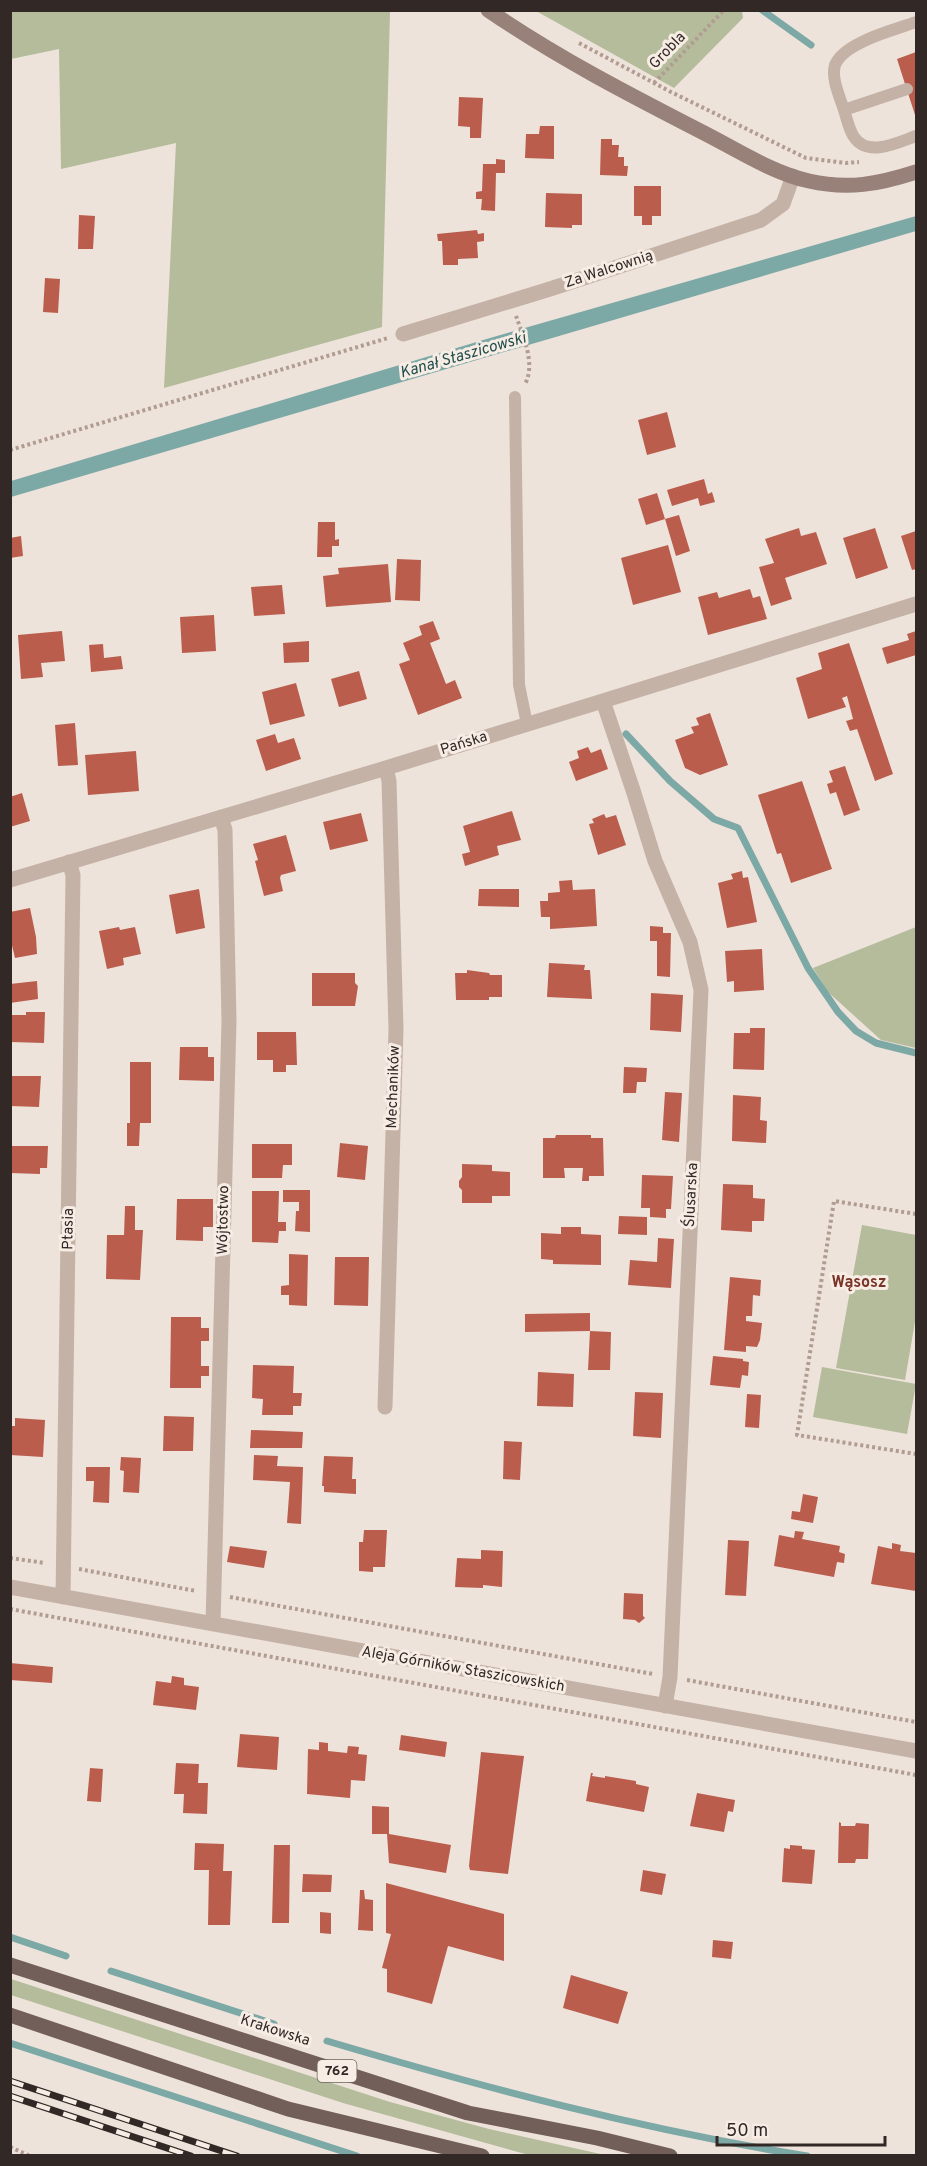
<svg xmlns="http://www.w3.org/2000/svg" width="927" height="2166" font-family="Overpass,sans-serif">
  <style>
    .green { fill: #b4bc9b }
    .water { fill: #7ca8a6 }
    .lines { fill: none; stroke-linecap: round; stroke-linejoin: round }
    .stream { stroke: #7ca8a6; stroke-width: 7 }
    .building { fill: #ba5d4d }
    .path { stroke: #b19c92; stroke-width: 4; stroke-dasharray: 3 3; stroke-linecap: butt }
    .service { stroke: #c5b2a7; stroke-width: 12 }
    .minor { stroke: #c5b2a7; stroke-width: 15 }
    .secondary { stroke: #988179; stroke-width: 15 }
    .primary { stroke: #735f59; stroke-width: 15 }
    .rail-casing { stroke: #322927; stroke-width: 7 }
    .rail { stroke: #f7ede5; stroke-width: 4.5; stroke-dasharray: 14; stroke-linecap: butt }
    .labels { text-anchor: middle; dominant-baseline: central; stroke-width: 6; stroke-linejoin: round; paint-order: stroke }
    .shield { fill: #f7ede5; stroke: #6d6460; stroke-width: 1.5 }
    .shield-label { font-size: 14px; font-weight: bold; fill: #322927 }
    .street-label { font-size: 15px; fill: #322927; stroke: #f7ede5 }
    .water-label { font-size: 16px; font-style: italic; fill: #214f4e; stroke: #f7ede5 }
    .neighbourhood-label { font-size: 16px; font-weight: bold; fill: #793428; stroke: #f7ede5 }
  </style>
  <rect width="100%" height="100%" fill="#eee3da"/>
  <path class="green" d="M 11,10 L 390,11 L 382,327 L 164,388 L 176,143 L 61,169 L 59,49 L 11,59 Z
    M 742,11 L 743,18 L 674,88 L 536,11 Z
    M 916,927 L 916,1048 L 881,1040 L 828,992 L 813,968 Z
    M 862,1225 L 916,1235 L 916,1316 L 905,1380 L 836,1368 Z
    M 822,1367 L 916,1384 L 907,1434 L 813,1417 Z
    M 11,1979 L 390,2102 L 489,2129 L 605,2155 L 529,2155 L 343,2103 L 11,1995 Z"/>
  <path class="water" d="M 916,216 L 916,231 L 11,497 L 11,481 L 490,338 Z"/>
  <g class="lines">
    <path class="stream" d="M 762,10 L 811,45
      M 626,734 L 670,781 L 714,819 L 738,828 L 808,968 L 838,1012 L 856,1031 L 876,1043 L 916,1053
      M 10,1937 L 66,1956
      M 111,1971 L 274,2024
      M 327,2041 C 485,2088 644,2130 807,2156
      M 10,2043 L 357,2156"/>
  </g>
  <path class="building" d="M 916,52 L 916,118 L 897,59 Z
    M 459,97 L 483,98 L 481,138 L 470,138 L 470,127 L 458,126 Z
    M 540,126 L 554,126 L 554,159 L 525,158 L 526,134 L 539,134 Z
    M 601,139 L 612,139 L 612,145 L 619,145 L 618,157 L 624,157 L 624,166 L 628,166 L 627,176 L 600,175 Z
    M 496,159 L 505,160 L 505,173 L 496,173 L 495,211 L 481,210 L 482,199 L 476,199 L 476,192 L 482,191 L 483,164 L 496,164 Z
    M 634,186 L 661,186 L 661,216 L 652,216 L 652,225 L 642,225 L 642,216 L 634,216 Z
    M 546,193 L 582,194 L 582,225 L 572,225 L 572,228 L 545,227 Z
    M 79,215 L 95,216 L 93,249 L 78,249 Z
    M 477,230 L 478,234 L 484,233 L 484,241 L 477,242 L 478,258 L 458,259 L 458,265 L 443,265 L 442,241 L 438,241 L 437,234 Z
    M 45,278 L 60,279 L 58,313 L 43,312 Z
    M 667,412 L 676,447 L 647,455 L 638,420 Z
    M 704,479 L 708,494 L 712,492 L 715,502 L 700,506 L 698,498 L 672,506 L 667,490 Z
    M 657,493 L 665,519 L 646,525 L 638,499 Z
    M 679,515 L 690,551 L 676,556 L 665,519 Z
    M 318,522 L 335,522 L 335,540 L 339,539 L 339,546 L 332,546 L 332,557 L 317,557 Z
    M 799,528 L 801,536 L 816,532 L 827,564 L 785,578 L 792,599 L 771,606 L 759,567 L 774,563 L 765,539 Z
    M 875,528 L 888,568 L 856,579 L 843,538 Z
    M 916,531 L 916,569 L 912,570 L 901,536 Z
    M 21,536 L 23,556 L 10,558 L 10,538 Z
    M 668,545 L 681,592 L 633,605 L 621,558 Z
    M 397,559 L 421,560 L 420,601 L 395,600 Z
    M 388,564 L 391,602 L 326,607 L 323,576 L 339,574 L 338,568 Z
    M 282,585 L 285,614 L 254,616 L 251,587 Z
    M 750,589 L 753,598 L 760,596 L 767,619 L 708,635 L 698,597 L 717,592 L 719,598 Z
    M 214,615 L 216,651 L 182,653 L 180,617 Z
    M 433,621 L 440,639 L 430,643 L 446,684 L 455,680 L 462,698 L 418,715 L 399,664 L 410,660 L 403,643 L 422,635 L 419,626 Z
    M 62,631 L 65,661 L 41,663 L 43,677 L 21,679 L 18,635 Z
    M 916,631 L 916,655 L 887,664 L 882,648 L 909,640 L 907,634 Z
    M 309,641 L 309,662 L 284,663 L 283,643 Z
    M 849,643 L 893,774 L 875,781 L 857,729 L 850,731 L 846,721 L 853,719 L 847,696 L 842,698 L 846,707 L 808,719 L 796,678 L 822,669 L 818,653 Z
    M 103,644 L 104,658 L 121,656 L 123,669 L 91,672 L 89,645 Z
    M 359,671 L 367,699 L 339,707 L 331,679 Z
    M 296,683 L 305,716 L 270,725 L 262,692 Z
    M 710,713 L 728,765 L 700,775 L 685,768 L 675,740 L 694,733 L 691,727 L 699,725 L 696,718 Z
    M 75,723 L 78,765 L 58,766 L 55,725 Z
    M 275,734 L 278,743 L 294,738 L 301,759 L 266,771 L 256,740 Z
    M 588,747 L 591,753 L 601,749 L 608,769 L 576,781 L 569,762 L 579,758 L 577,751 Z
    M 136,751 L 139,791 L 88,795 L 85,755 Z
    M 845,766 L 860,810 L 844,816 L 836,792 L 830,794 L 827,784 L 833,782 L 829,771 Z
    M 802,781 L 832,869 L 791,883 L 781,853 L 777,854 L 758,795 Z
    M 22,793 L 30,821 L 10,827 L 10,797 Z
    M 512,811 L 521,840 L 497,846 L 499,855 L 465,866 L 462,854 L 470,852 L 463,826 Z
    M 361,813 L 368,841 L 330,850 L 323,822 Z
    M 604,814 L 606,818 L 616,815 L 626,845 L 598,855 L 589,824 L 594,823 L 592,819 Z
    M 286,835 L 296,871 L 281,875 L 280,878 L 283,891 L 264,896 L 255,861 L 258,860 L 253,844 Z
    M 742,871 L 743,878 L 748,877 L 757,922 L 727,928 L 718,883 L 733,879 L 731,874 Z
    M 572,880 L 573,890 L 595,889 L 597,926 L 550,929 L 550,917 L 541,917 L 540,901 L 548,901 L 548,893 L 560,892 L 559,881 Z
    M 199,889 L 205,928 L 176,934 L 169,895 Z
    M 479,889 L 519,889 L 519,907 L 478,906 Z
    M 30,908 L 36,937 L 37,954 L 15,958 L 10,937 L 10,912 Z
    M 650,926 L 663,927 L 663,933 L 671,933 L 670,977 L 657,976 L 657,941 L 650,941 Z
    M 119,927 L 120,930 L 135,927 L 141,954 L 123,958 L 124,965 L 107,969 L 99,931 Z
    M 762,949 L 764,990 L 734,992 L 734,981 L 727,982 L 725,951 Z
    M 549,963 L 585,965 L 584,970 L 590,970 L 592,999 L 547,997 Z
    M 467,970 L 489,973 L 490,975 L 502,975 L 502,997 L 489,997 L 489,1000 L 456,1000 L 455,973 L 467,973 Z
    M 312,973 L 355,973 L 355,983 L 358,986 L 355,1006 L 312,1006 Z
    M 37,981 L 38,999 L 10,1003 L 10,984 Z
    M 651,993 L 683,995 L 681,1032 L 650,1030 Z
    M 26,1012 L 45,1012 L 44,1043 L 11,1042 L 11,1015 L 26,1015 Z
    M 750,1028 L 765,1028 L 764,1070 L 733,1069 L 734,1033 L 750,1033 Z
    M 257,1032 L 296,1032 L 297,1065 L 286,1065 L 286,1072 L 273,1072 L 273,1060 L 257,1060 Z
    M 180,1047 L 208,1047 L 208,1057 L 214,1057 L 214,1081 L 179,1080 Z
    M 130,1062 L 151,1062 L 151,1123 L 140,1123 L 139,1146 L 127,1146 L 127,1123 L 130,1123 Z
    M 624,1067 L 647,1068 L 646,1082 L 637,1082 L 636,1093 L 623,1093 Z
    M 10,1076 L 41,1076 L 39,1107 L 10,1106 Z
    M 665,1092 L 682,1093 L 679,1142 L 662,1140 Z
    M 733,1095 L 761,1097 L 760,1120 L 767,1121 L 766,1143 L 732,1141 Z
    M 556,1135 L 591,1135 L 591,1138 L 603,1138 L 604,1176 L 589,1176 L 589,1181 L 582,1181 L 583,1168 L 564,1168 L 565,1178 L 543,1178 L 543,1138 L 555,1138 Z
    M 340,1143 L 368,1146 L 365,1180 L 337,1177 Z
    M 252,1144 L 292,1144 L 292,1165 L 283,1165 L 282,1178 L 252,1178 Z
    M 10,1146 L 48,1146 L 47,1168 L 40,1168 L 40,1174 L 10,1173 Z
    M 462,1164 L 492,1165 L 492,1171 L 510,1172 L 510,1196 L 492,1196 L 492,1203 L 462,1203 L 462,1190 L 459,1187 L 459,1181 L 462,1177 Z
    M 642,1175 L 673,1176 L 671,1209 L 666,1209 L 666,1218 L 650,1217 L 650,1208 L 641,1208 Z
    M 723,1184 L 753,1185 L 753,1198 L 765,1199 L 764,1221 L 752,1221 L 752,1232 L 721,1230 Z
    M 283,1190 L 310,1190 L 310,1232 L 295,1231 L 296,1211 L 299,1211 L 299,1202 L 283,1202 Z
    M 252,1191 L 279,1191 L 278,1222 L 286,1222 L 286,1231 L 279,1231 L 278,1243 L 252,1242 Z
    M 177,1199 L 213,1199 L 213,1227 L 203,1227 L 203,1241 L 176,1240 Z
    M 125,1206 L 135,1206 L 135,1230 L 143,1230 L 140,1280 L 106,1279 L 107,1235 L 124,1235 Z
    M 619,1216 L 647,1217 L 647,1235 L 618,1234 Z
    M 561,1227 L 581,1227 L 581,1234 L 601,1235 L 601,1265 L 553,1264 L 553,1260 L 541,1259 L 541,1233 L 561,1234 Z
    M 658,1238 L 674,1239 L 671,1288 L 628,1285 L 630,1260 L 657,1262 Z
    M 289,1254 L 308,1255 L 307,1306 L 289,1305 L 289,1295 L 281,1295 L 281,1286 L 289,1285 Z
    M 335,1257 L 369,1257 L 368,1306 L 334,1305 Z
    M 730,1277 L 761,1280 L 760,1296 L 753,1295 L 752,1316 L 746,1316 L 746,1321 L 762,1323 L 760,1340 L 757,1347 L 746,1346 L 746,1352 L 724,1350 Z
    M 590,1313 L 590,1331 L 525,1332 L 525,1314 Z
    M 171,1317 L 201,1317 L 201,1328 L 209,1328 L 209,1341 L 201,1341 L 201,1366 L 209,1366 L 209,1376 L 201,1376 L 201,1388 L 170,1388 Z
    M 590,1331 L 611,1332 L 610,1370 L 588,1370 Z
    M 713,1356 L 743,1359 L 743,1361 L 749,1362 L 748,1376 L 742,1375 L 740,1388 L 710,1385 Z
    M 253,1365 L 294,1366 L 293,1393 L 302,1393 L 301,1406 L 293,1406 L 293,1415 L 262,1415 L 263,1399 L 252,1398 Z
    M 538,1372 L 574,1374 L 573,1407 L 537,1406 Z
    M 635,1392 L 663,1393 L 661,1438 L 633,1436 Z
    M 747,1394 L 761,1395 L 759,1428 L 745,1427 Z
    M 164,1416 L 194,1417 L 193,1451 L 163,1451 Z
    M 15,1418 L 45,1420 L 43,1457 L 10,1455 L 12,1426 L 15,1426 Z
    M 251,1430 L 303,1432 L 302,1448 L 250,1448 Z
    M 504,1441 L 522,1442 L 520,1480 L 503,1479 Z
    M 254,1455 L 278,1456 L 277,1466 L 303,1467 L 301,1524 L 287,1523 L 290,1482 L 253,1480 Z
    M 324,1456 L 353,1457 L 352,1479 L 356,1479 L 356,1494 L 324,1492 L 324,1486 L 322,1486 Z
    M 121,1457 L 141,1458 L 139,1493 L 123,1492 L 124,1471 L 120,1470 Z
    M 86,1467 L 110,1467 L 109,1503 L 93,1502 L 94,1481 L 86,1481 Z
    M 803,1494 L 818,1497 L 813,1523 L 791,1519 L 792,1511 L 800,1512 Z
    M 364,1530 L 387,1530 L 385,1567 L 373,1567 L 373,1572 L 359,1571 L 359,1542 L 363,1542 Z
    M 795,1531 L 804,1532 L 802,1539 L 840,1546 L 839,1552 L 845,1554 L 844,1563 L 837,1562 L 834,1577 L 774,1566 L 779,1535 L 794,1538 Z
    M 728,1540 L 749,1541 L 746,1596 L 725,1595 Z
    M 892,1543 L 901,1545 L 900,1551 L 916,1553 L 916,1591 L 871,1584 L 878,1546 L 892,1549 Z
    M 230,1546 L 267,1551 L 264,1568 L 227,1562 Z
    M 481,1550 L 503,1551 L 502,1587 L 483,1585 L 483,1588 L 455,1587 L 457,1558 L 481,1559 Z
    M 624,1593 L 643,1594 L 643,1616 L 645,1618 L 639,1623 L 635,1620 L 623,1619 Z
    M 10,1663 L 53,1667 L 52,1683 L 10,1680 Z
    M 172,1676 L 184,1678 L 184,1685 L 199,1687 L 196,1710 L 153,1705 L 156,1681 L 171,1683 Z
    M 240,1734 L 279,1737 L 277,1770 L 237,1767 Z
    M 401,1735 L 447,1742 L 445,1757 L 399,1750 Z
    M 319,1742 L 328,1743 L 328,1751 L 347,1753 L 348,1746 L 359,1747 L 358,1754 L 367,1755 L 365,1781 L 351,1780 L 350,1798 L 307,1794 L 308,1749 L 319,1750 Z
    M 481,1752 L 524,1756 L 508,1874 L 470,1870 L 469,1866 Z
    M 176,1763 L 199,1764 L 198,1783 L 208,1783 L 207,1814 L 183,1813 L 184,1794 L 174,1794 Z
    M 90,1768 L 103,1769 L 101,1802 L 87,1801 Z
    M 591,1773 L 593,1773 L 592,1776 L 605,1778 L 605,1776 L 636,1781 L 636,1784 L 649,1787 L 644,1812 L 586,1801 Z
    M 697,1793 L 735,1800 L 733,1812 L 728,1811 L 724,1832 L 690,1826 Z
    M 372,1806 L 389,1807 L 389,1834 L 451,1845 L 446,1873 L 389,1863 L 387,1834 L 372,1834 Z
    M 839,1822 L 841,1823 L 841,1826 L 855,1826 L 856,1823 L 869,1824 L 868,1859 L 856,1859 L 855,1863 L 838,1863 Z
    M 195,1843 L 224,1844 L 223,1871 L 232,1871 L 230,1925 L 208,1925 L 209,1870 L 194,1870 Z
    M 274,1845 L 290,1845 L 289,1923 L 272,1923 Z
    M 790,1845 L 802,1846 L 802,1849 L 815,1850 L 812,1884 L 782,1882 L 784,1848 L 790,1849 Z
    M 643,1870 L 666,1874 L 662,1895 L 640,1891 Z
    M 303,1874 L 332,1875 L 331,1892 L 302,1892 Z
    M 386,1883 L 504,1914 L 504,1961 L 448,1946 L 432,2004 L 387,1992 L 387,1969 L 382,1968 L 391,1934 L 386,1933 Z
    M 360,1890 L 364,1890 L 365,1899 L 373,1900 L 373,1931 L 358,1930 Z
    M 320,1912 L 331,1913 L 331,1934 L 320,1933 Z
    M 713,1940 L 733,1942 L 731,1959 L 712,1957 Z
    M 571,1975 L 628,1992 L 618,2024 L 563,2008 Z"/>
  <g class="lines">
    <path class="path" d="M 579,43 L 671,92 L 806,158 L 846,163 L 859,162
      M 654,83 L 724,10
      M 516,316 C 523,336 536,364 525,384
      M 10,450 L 388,338
      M 916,1214 L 834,1201 L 797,1435 L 916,1454
      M 10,1558 L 45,1563
      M 79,1569 L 196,1591
      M 230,1597 L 653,1674
      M 10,1609 L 916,1775
      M 687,1680 L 916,1722
      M 10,2147 L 30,2156"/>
    <path class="service" d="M 907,89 L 844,110 C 840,97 831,79 835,65 C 844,42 895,30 916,22
      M 844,110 C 847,119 849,130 854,137 C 868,158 899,142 916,136
      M 515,397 L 519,685 L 527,724"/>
    <path class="minor" d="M 403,334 L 550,289 L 761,220 L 783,204 L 793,176
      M 603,701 L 633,790 L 655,861 L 690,942 L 701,990 L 670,1677 L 665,1706
      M 10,880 L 386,768 L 916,604
      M 385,1407 L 396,1029 L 389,781 L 386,768
      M 10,1587 L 916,1751
      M 63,1597 L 73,875 L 69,862
      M 213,1624 L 229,1021 L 225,830 L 221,817"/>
    <path class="secondary" d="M 488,10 C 558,58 630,95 706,134 C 739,151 773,173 809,181 C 848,190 879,184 916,172"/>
    <path class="primary" d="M 10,1965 L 468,2113 L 597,2138 L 670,2156
      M 10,2015 L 288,2109 L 482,2156"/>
    <defs>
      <path id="rail" d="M 10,2081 L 237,2156
        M 10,2096 L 191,2156"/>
    </defs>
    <use href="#rail" class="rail-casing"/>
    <use href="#rail" class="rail"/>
  </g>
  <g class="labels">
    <rect class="shield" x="317.5" y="2060" width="39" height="22" rx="4.5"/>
    <g class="shield-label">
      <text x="337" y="2071">762</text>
    </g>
    <g class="street-label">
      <text transform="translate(668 51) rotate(-46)">Grobla</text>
      <text transform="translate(609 270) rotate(-18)">Za Walcownią</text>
      <text transform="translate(464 744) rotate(-17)">Pańska</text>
      <text transform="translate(394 1087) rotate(-88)">Mechaników</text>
      <text transform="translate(692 1195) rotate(-87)">Ślusarska</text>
      <text transform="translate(224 1220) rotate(-89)">Wójtostwo</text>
      <text transform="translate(69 1229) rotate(-89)">Ptasia</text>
      <text transform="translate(463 1670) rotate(10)">Aleja Górników Staszicowskich</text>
      <text transform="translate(275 2031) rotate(18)">Krakowska</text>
    </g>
    <g class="water-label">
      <text transform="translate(463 356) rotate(-16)">Kanał Staszicowski</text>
    </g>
    <g class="neighbourhood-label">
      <text x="859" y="1283">Wąsosz</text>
    </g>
  </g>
  <rect width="927" height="2166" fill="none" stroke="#322927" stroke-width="24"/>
  <path d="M717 2136v9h168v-9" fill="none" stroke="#322927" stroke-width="3"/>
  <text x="726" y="2136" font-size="18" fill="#322927" stroke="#f7ede5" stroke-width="4.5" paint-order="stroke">50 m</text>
</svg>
